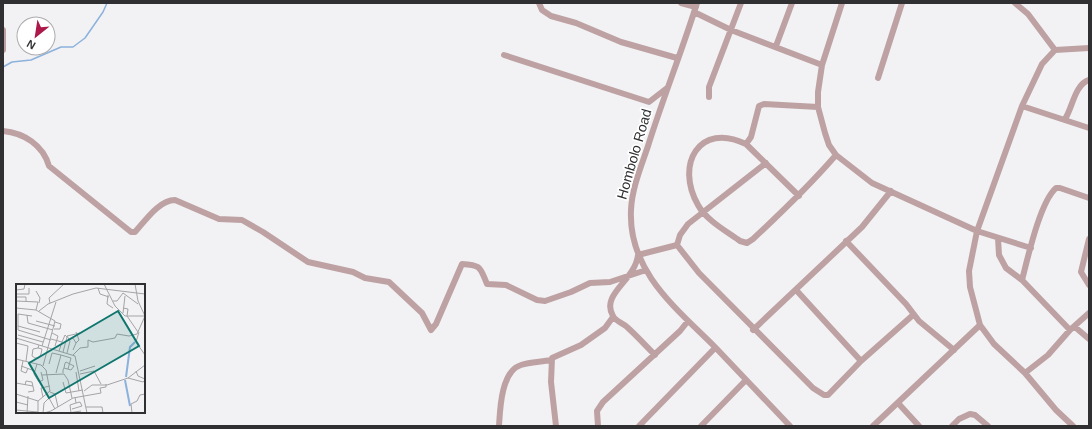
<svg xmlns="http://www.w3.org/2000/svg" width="1092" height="429" font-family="Arial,sans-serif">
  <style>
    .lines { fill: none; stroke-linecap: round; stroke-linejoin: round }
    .stream { stroke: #8cb2dc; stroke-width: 1.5 }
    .minor { stroke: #bea2a3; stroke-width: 6 }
    .labels { text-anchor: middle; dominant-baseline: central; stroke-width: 3.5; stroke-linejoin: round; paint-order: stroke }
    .street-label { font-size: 14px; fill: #303032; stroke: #fff }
    .inset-river { fill: none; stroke: #8cb2dc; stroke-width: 2 }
    .inset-road { fill: none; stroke: #a4a4a7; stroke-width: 1 }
    .view { fill: #0f766e; fill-opacity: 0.15; stroke: #0f766e; stroke-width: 2 }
    .inset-edge { fill: none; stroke: #303032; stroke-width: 2 }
  </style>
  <rect width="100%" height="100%" fill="#f2f2f5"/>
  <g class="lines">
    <path class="stream" d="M 3,67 L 12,62 L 31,60 L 61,47 L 73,47 L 85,38 L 103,12 L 107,3"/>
    <path class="minor" d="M 539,3 L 542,10 L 551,16 L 576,23 L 621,42 L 677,58
      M 681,3 L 696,7
      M 697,3 C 682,51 663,98 648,146 C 641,167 632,188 631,210 C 628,271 676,308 715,347 C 740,373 765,400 790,426
      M 842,3 L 822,65 L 818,92 L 818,107 L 825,133 L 829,145 L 836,155 L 872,183 L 977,231 L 1031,248
      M 1015,3 L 1028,14 L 1055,50
      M 694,12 L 731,30 L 822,65
      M 3,30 L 3,50
      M 776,46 L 792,3
      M 504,55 L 649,102 L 667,88
      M 878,78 L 902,3
      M 709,97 L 709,87 L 741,3
      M 1022,106 L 1089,128
      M 1065,119 C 1072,109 1075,84 1089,80
      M 3,131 C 24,133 43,145 49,166 L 131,232 L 135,232 C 145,221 159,200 175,200 L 219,219 L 242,220 L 263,232 L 308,262 L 353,272 L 365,278 L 389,282 L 422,313 L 431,330 L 436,324 L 462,264 C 482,265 480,268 487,284 L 506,285 L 537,300 L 545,301 L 571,292 L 590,283 L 610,282 L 646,270
      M 746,144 L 751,137 L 759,106 L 764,104 L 818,107
      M 766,163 L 688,224 L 680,235 L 677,245 L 699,273 L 813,388 L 824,395 L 828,395 L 861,361 L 913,315
      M 799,196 L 746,144 C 699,121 675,165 698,205 C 706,220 726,231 740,241 L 747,243 L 753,239 C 782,212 810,185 836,155
      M 998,238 L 999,255 L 1006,268 L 1022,280 L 1070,330
      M 1089,239 L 1081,272 L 1089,285
      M 846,241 L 906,304 L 919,321 L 954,350
      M 1022,280 C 1028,257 1040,202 1056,188 L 1060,188 L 1089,198
      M 797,291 L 861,361
      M 1075,327 L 1089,339
      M 753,330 L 862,227 L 891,191
      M 655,355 C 646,346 637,336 627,327 C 623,323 615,321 613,316 C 600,294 635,281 638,255 L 677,245
      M 1025,373 L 1048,355 L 1070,330 L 1089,313
      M 898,403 L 919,426
      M 499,426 C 500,410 501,371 521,365 C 530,362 541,362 551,360
      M 556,426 L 551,382 L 552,358 L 581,345 L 605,328 L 613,317
      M 598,426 L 597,411 L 603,402 L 680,331 L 688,321
      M 639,426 L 715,348
      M 701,426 L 745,381
      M 873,426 L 980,325
      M 952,426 L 959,419 L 970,414 L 975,415 L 988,426
      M 1073,426 L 1056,410 L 1025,373 L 994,344 L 980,325 L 970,287 L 969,271 L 977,231 L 1022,106 L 1042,64 L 1055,50 L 1089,48"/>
  </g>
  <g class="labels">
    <g class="street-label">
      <text transform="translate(634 154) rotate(-74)">Hombolo Road</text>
    </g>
  </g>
  <g transform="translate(16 284)">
    <rect width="129" height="129" fill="#f2f2f5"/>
    <path class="inset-river" d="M 110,93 L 114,63 L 119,58M 109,96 L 114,122"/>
    <path class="inset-road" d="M 88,0 L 99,22 L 109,32 L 129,32M 119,0 L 122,17 L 129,32M 82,4 L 84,10 L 93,13M 0,6 L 8,5 L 9,0M 20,7 L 24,14 L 23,19M 107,9 L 122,20M 0,10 L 13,10 L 13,4M 92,11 L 91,20 L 97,24M 0,13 L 10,13 L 10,17M 0,17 L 22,18 L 20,26M 97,17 L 101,17 L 107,9M 34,19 L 33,14 L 48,0M 0,24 L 20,26 L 39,37 L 27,82M 107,24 L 112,25 L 111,32M 23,27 L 32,20 L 57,10 L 80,4 L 129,10M 107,29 L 109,12M 11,31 L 12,39 L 37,46M 16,32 L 2,30 L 2,46 L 35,56M 111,32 L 122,48M 20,37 L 39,42M 2,42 L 24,48M 38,45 L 44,45 L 45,40 L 39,38M 60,48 L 63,56 L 60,59M 123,48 L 120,58 L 129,71M 36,49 L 42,52 L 39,62M 2,51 L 27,58M 0,54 L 59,72 L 71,129M 35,55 L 46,58 L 43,67M 53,56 L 57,54 L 60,59 L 57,66M 46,58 L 49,51 L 51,53 L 47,68M 0,59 L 12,62 L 10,77M 26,62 L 40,18M 51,69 L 54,57 L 51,52 L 64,49M 57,71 L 64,64 L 72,63 L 72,56 L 77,58 L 99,54 L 101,50 L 113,52 L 121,50 L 129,32M 19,74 L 16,72 L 17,65 L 22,64 L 23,61M 19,74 L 23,74 L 25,70 L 26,65 L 22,64M 0,75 L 25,81 L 30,86 L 34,107 L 22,117 L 22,129M 7,77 L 5,87 L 10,89 L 12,84M 21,80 L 18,90 L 23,98 L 27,96 L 25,88M 33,80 L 36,69 L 45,71 L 55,74 L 52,85M 5,82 L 19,87M 64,87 L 79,82M 120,87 L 122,92 L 129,95M 60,88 L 63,107M 40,89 L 45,71M 47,89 L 47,86 L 48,84 L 49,79 L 50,78 L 58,82 L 55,86 L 48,84M 64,90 L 78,87 L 85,100M 26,91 L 48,90 L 52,96 L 56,114M 112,94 L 129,81M 47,98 L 50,109 L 67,106M 0,99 L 17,102M 9,101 L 10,97 L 16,98 L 18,107 L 12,108M 68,107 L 76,101 L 91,101 L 112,94 L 127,98 L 129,96M 34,108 L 39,110 L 42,123M 0,110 L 22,117M 27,113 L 25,104 L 34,102M 0,118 L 12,121M 70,123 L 86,123 L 87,129M 56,125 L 66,122 L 64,118 L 60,119M 0,126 L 22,128M 11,129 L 12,112M 27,129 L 28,119 L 33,114 L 39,125M 28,129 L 35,127 L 57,114 L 85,109 L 84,104 L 90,103 L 90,100M 52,129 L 65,127M 55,129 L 54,121 L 60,119 L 59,113M 116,129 L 115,120 L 121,117 L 124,111 L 129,110"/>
    <path class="view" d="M 102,27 L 123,62 L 33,114 L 13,79 Z"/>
    <rect width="129" height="129" class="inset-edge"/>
  </g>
  <rect width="1092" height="429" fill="none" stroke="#303032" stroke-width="8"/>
  <g transform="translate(36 36) rotate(210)"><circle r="19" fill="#ffffff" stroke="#acacad"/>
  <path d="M0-3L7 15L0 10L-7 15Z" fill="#ab1849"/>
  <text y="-6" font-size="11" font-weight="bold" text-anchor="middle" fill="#303032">N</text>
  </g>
</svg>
